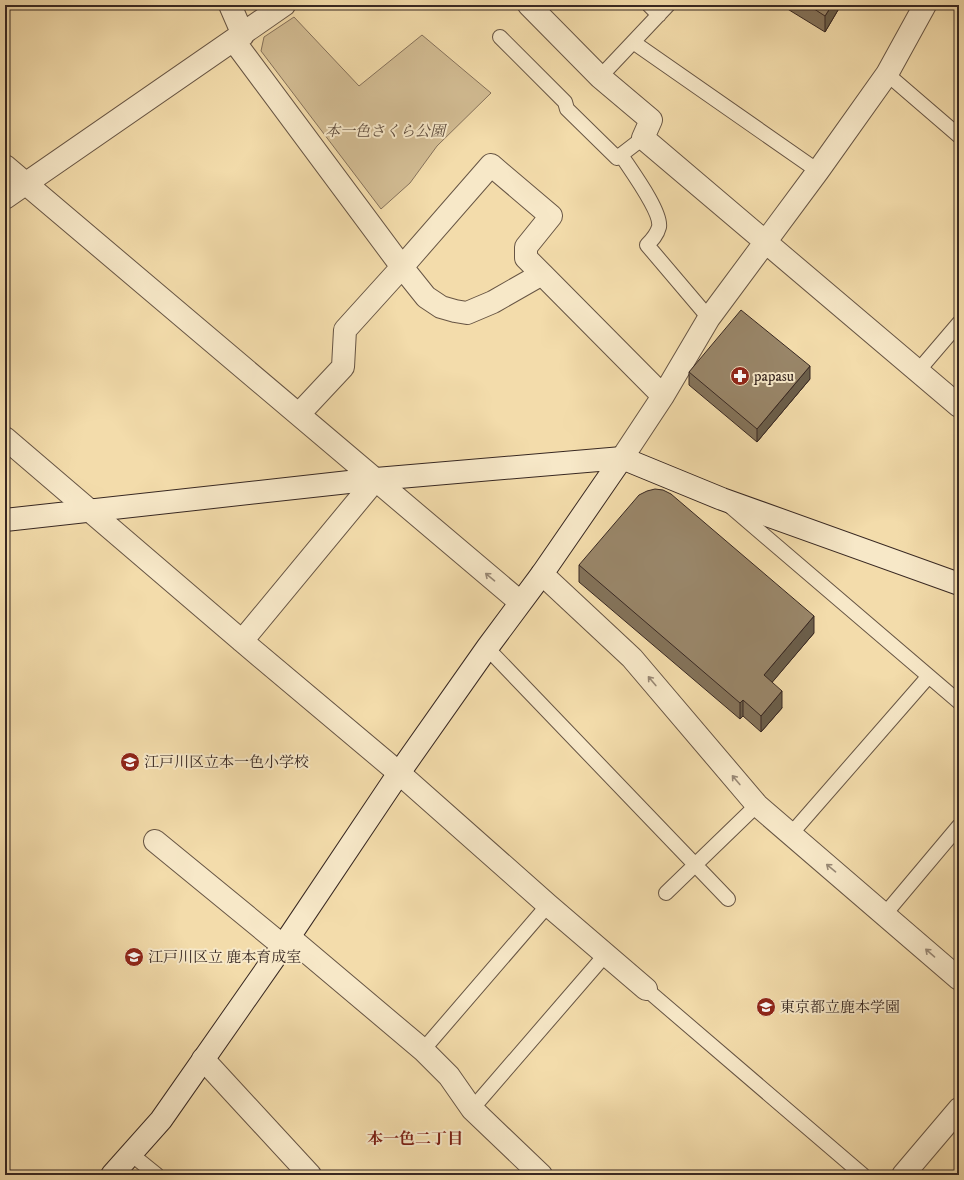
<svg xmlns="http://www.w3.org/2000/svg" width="964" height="1180" font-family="'IM FELL DW Pica','Noto Serif JP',serif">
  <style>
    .green { fill: #d3bd94; stroke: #86725b }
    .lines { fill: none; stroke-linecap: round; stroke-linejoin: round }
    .lane-casing { stroke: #675544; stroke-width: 16 }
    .street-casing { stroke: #675544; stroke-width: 24 }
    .secondary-casing { stroke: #382822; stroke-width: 24 }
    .lane { stroke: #f7e8c8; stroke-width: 14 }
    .street { stroke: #f7e8c8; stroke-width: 22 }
    .secondary { stroke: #f7e8c8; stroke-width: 22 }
    .wall { fill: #84735a; stroke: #382822 }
    .shaded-wall { fill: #6b5e4a; stroke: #382822 }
    .building { fill: #998669; stroke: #382822 }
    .oneway { stroke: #988875 }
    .labels { text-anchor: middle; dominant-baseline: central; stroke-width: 4; stroke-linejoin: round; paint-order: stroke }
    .park-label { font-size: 15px; font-style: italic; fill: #5f4d3e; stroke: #f7e8c8 }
    .poi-label { font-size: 15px; fill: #382822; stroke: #f7e8c8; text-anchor: start }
    .neighbourhood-label { font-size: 16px; font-weight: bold; fill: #7a1f14; stroke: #f7e8c8 }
  </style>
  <rect width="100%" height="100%" fill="#f3dcab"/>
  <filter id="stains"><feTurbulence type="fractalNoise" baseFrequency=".005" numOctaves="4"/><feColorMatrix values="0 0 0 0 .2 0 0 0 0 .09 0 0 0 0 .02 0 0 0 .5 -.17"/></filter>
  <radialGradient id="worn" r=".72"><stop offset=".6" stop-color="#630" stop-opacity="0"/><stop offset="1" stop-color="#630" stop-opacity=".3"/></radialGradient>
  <path class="green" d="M 294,17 L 359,86 L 422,35 L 491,93 L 437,146 L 410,183 L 381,209 L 261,51 L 264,37 Z"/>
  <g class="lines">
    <defs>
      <path id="lane" d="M 649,5 L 659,15
        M 500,37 L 565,102 L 567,109 L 617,158 L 643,138
        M 633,42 L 818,171
        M 887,74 L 959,136
        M 600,77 L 668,5
        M 621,155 C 630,169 662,212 659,227 C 657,235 652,240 647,245 L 709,318
        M 918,371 L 959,323
        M 731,507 L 959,702
        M 487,648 L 728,899
        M 791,834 L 928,677
        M 666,893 L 757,805
        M 885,914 L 959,826
        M 646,989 L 863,1175
        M 423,1050 L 548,905
        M 472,1109 L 606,954
        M 131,1154 L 157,1175"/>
      <path id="street" d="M 230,5 L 243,35
        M 529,5 L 600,77 L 651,120 L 643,138 L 959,406
        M 234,41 L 402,267 L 426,297 L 441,307 L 455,311 L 467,313 L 493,302 L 542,274 L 663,396
        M 5,166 L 520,602
        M 5,198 L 284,5
        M 299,414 L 343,367 L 345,330 L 402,267 L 491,165 L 551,216 L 526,247 L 526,258 L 542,274
        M 5,438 L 242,641 L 399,773 L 548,905 L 646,989
        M 622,458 L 663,396 L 709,318 L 818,171 L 887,74 L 925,5
        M 542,574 L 632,658 L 757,805 L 959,979
        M 242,641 L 376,479
        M 155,841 L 283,946
        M 289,937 L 423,1050 L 449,1076 L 472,1109 L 541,1175
        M 203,1059 L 310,1175
        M 903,1175 L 959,1109"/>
      <path id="secondary" d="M 5,520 L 376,479 L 622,458 L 722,499 L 959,584
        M 112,1175 L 161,1120 L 289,937 L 399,773 L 487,648 L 542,574 L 622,458"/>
    </defs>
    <use href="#lane" class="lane-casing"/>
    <use href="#street" class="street-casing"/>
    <use href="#secondary" class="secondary-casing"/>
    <use href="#lane" class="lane"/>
    <use href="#street" class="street"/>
    <use href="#secondary" class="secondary"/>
  </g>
  <path class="wall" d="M 781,5 L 841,5 L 825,32 Z
    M 689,372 L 810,379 L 757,442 L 689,385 Z
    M 579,565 L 814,633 L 772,682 L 782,708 L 761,732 L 743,716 L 740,719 L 579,582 Z"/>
  <path class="shaded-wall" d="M 832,5 L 841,5 L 825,32 L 825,16 Z
    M 810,366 L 810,379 L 757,442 L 757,429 Z
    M 814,616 L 814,633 L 764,692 L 764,675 Z
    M 782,691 L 782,708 L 761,732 L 761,716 Z
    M 743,700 L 743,716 L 740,719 L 740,703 Z"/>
  <path class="building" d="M 808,5 L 832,5 L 825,16 Z
    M 741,310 L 810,366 L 757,429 L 689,372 Z
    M 655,489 L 663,490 L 671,494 L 814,616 L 764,675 L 782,691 L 761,716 L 743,700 L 740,703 L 579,565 L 639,495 L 647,491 Z"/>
  <defs><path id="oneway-shaft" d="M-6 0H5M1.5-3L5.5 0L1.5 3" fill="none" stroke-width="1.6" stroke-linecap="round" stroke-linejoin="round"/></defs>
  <g class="oneway">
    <use href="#oneway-shaft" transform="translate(490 577) rotate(-140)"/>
    <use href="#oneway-shaft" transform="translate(652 681) rotate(-130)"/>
    <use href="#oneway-shaft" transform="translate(736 780) rotate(-130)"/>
    <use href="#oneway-shaft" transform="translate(831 868) rotate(-140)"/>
    <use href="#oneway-shaft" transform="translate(930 953) rotate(-139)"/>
  </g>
  <defs>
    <symbol id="pharmacy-disc" viewBox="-11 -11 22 22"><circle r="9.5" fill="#8f2418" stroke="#f7e8c8"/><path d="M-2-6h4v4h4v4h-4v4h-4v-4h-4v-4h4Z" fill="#fff"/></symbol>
    <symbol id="school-disc" viewBox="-11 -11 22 22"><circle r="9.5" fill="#8f2418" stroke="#f7e8c8"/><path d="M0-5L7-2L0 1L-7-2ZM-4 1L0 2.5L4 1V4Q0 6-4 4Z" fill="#fff"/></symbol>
  </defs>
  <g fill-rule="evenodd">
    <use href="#pharmacy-disc" x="729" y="365" width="22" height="22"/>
    <use href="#school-disc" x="119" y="751" width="22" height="22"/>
    <use href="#school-disc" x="123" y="946" width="22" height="22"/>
    <use href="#school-disc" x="755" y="996" width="22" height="22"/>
  </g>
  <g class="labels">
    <g class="park-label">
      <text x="385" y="131">本一色さくら公園</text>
    </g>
    <g class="poi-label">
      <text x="754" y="376">papasu</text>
      <text x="144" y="762">江戸川区立本一色小学校</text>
      <text x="148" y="957">江戸川区立 鹿本育成室</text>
      <text x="780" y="1007">東京都立鹿本学園</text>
    </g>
    <g class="neighbourhood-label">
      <text x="415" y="1139">本一色二丁目</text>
    </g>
  </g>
  <rect width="964" height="1180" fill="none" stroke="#f3dcab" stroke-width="20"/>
  <rect x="6" y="6" width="952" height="1168" fill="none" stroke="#382822" stroke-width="2"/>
  <rect x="10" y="10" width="944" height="1160" fill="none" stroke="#382822"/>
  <rect width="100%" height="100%" filter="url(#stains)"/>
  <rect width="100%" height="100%" fill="url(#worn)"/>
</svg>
